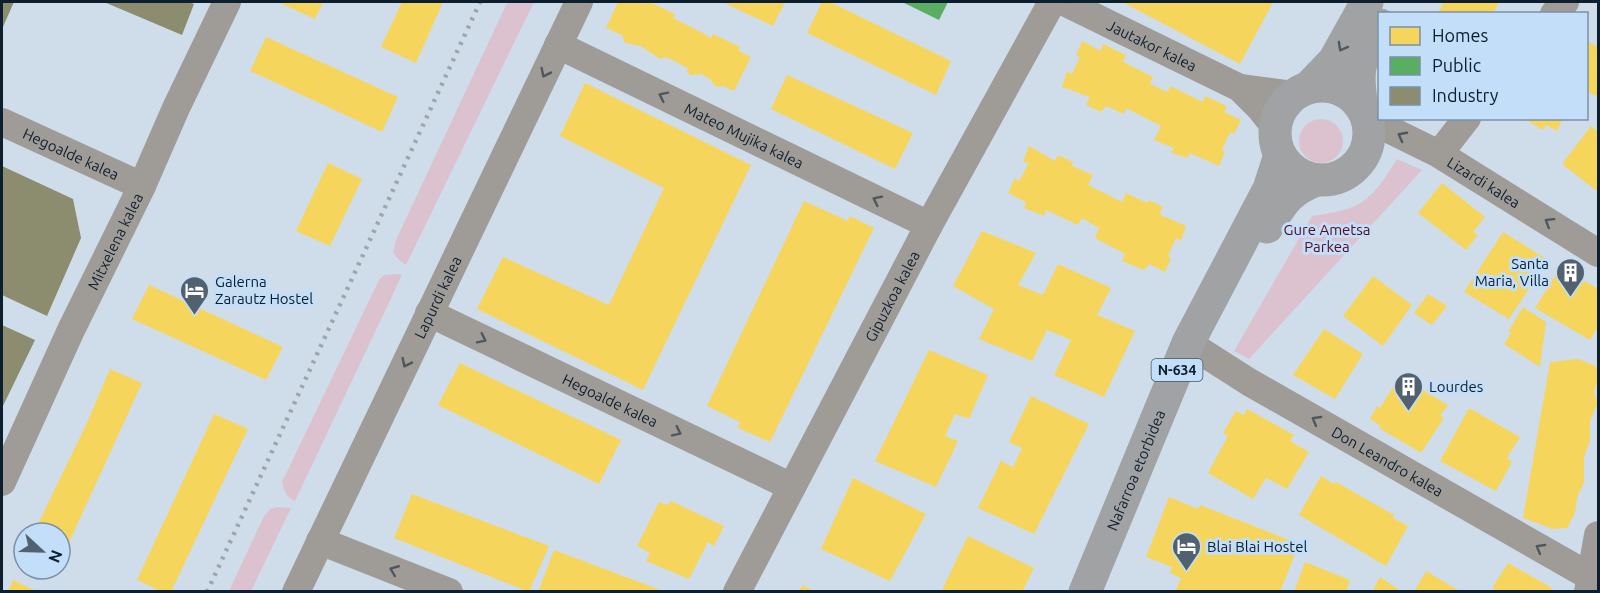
<svg xmlns="http://www.w3.org/2000/svg" width="1600" height="593" font-family="Ubuntu,sans-serif">
  <style>
    .green { fill: #dbc2ce }
    .homes { fill: #f6d55c }
    .public { fill: #5aae61 }
    .industry { fill: #8c8c6e }
    .lines { fill: none; stroke-linecap: round; stroke-linejoin: round }
    .street { stroke: #9f9c98; stroke-width: 28 }
    .highway { stroke: #a0a2a4; stroke-width: 33 }
    .rail { stroke: #a0a5aa; stroke-width: 4.5; stroke-dasharray: 3 6; stroke-linecap: butt }
    .oneway { stroke: #4f5963 }
    .oneway2 { stroke: #4f575e }
    .labels { text-anchor: middle; dominant-baseline: central; stroke-width: 6; stroke-linejoin: round; paint-order: stroke }
    .shield { fill: #c2def8; stroke: #43586b; stroke-width: 1.5 }
    .shield-label { font-size: 14px; font-weight: bold; fill: #0d1e2e }
    .street-label { font-size: 15px; fill: #0d1e2e; stroke: #c2def8 }
    .park-label { font-size: 15px; fill: #580723; stroke: #c2def8 }
    .poi-label { font-size: 15px; fill: #0d1e2e; stroke: #c2def8; text-anchor: start }
  </style>
  <rect width="100%" height="100%" fill="#cfddeb"/>
  <path class="green" d="M 510,2 L 534,2 L 406,265 L 398,259 L 393,252 L 396,240 L 506,5 Z
    M1299 141a22 22 0 1 1 44 0a22 22 0 1 1-44 0Z
    M 1397,159 L 1422,170 L 1249,359 L 1234,351 L 1312,216 C 1363,209 1370,202 1397,159 Z
    M 397,274 L 402,275 L 295,501 C 286,497 284,491 282,482 L 379,280 L 384,275 Z
    M 277,507 L 291,508 L 251,591 L 229,591 L 264,516 L 270,509 Z"/>
  <path class="homes" d="M 283,2 L 323,2 L 315,19 L 282,4 Z
    M 402,2 L 443,2 L 416,63 L 381,47 Z
    M 618,2 L 640,2 L 646,4 L 649,2 L 675,14 L 673,18 L 703,33 L 711,38 L 713,34 L 740,47 L 739,51 L 751,57 L 734,91 L 723,86 L 716,87 L 710,79 L 701,74 L 690,75 L 687,71 L 688,68 L 666,57 L 660,59 L 641,46 L 625,43 L 622,35 L 606,28 Z
    M 722,2 L 785,2 L 773,26 Z
    M 822,2 L 830,2 L 951,61 L 936,95 L 807,33 Z
    M 1122,2 L 1273,2 L 1240,64 Z
    M 1444,2 L 1499,2 L 1493,14 L 1441,14 L 1438,12 Z
    M 266,37 L 398,97 L 382,132 L 250,71 Z
    M 1082,41 L 1101,51 L 1103,44 L 1126,55 L 1123,62 L 1153,77 L 1150,84 L 1168,92 L 1170,86 L 1203,102 L 1205,96 L 1227,106 L 1224,112 L 1241,120 L 1234,134 L 1230,132 L 1222,150 L 1225,152 L 1219,166 L 1190,153 L 1188,158 L 1171,153 L 1174,148 L 1154,140 L 1161,126 L 1126,108 L 1124,114 L 1106,106 L 1101,112 L 1086,105 L 1090,97 L 1062,87 L 1067,71 L 1072,74 L 1080,57 L 1076,56 Z
    M 1586,41 L 1598,47 L 1598,97 L 1586,91 Z
    M 787,75 L 913,133 L 895,169 L 771,109 Z
    M 585,83 L 751,165 L 643,390 L 477,309 L 503,257 L 609,305 L 664,188 L 560,136 Z
    M 1527,118 L 1563,118 L 1557,131 L 1546,125 L 1543,130 L 1526,120 Z
    M 1591,126 L 1598,132 L 1598,192 L 1562,164 Z
    M 1029,146 L 1055,161 L 1058,155 L 1073,162 L 1072,166 L 1093,175 L 1088,185 L 1122,202 L 1126,193 L 1147,203 L 1149,200 L 1163,207 L 1159,214 L 1186,226 L 1181,241 L 1176,238 L 1168,256 L 1171,258 L 1165,272 L 1149,264 L 1144,270 L 1122,261 L 1125,254 L 1095,238 L 1099,228 L 1082,218 L 1078,225 L 1046,210 L 1044,216 L 1024,208 L 1026,202 L 1008,193 L 1015,178 L 1019,181 L 1029,163 L 1023,162 Z
    M 328,163 L 362,179 L 330,246 L 296,231 Z
    M 1442,183 L 1485,217 L 1473,232 L 1478,235 L 1466,250 L 1418,213 Z
    M 804,201 L 848,221 L 850,216 L 874,228 L 770,442 L 738,428 L 740,422 L 707,406 Z
    M 982,231 L 1036,253 L 1018,285 L 1043,295 L 1058,264 L 1111,288 L 1097,315 L 1135,331 L 1104,397 L 1054,375 L 1071,340 L 1047,330 L 1032,361 L 979,339 L 994,309 L 953,286 Z
    M 1503,232 L 1548,260 L 1509,319 L 1464,292 Z
    M 1560,268 L 1584,283 L 1585,281 L 1598,289 L 1598,327 L 1590,340 L 1535,308 Z
    M 1373,276 L 1412,305 L 1383,346 L 1343,316 Z
    M 149,285 L 283,347 L 266,380 L 132,319 Z
    M 1428,294 L 1447,306 L 1432,325 L 1414,313 Z
    M 1523,307 L 1546,322 L 1540,367 L 1504,344 L 1511,333 L 1508,332 Z
    M 1324,329 L 1363,354 L 1335,399 L 1293,375 Z
    M 929,350 L 988,375 L 969,419 L 955,414 L 945,436 L 958,441 L 936,487 L 875,461 Z
    M 1578,359 L 1596,366 L 1598,381 L 1594,390 L 1597,404 L 1590,421 L 1590,441 L 1584,457 L 1584,482 L 1577,498 L 1575,513 L 1567,528 L 1553,529 L 1523,518 L 1550,362 Z
    M 460,363 L 621,440 L 599,484 L 438,405 Z
    M 110,369 L 142,383 L 67,547 L 60,544 L 60,533 L 34,532 L 86,425 Z
    M 1401,374 L 1423,386 L 1421,389 L 1448,405 L 1440,416 L 1444,418 L 1421,453 L 1379,428 L 1381,426 L 1370,419 L 1377,406 L 1380,408 Z
    M 1031,396 L 1089,424 L 1034,534 L 978,508 L 1001,461 L 1013,467 L 1022,448 L 1009,442 Z
    M 1469,408 L 1520,437 L 1507,458 L 1512,462 L 1496,491 L 1440,461 Z
    M 1247,409 L 1294,435 L 1290,441 L 1309,452 L 1287,489 L 1266,478 L 1253,499 L 1208,473 L 1228,436 L 1223,433 L 1236,411 L 1244,415 Z
    M 214,414 L 248,429 L 171,592 L 162,592 L 137,580 Z
    M 1321,476 L 1334,484 L 1336,482 L 1394,515 L 1393,518 L 1408,526 L 1386,566 L 1299,515 Z
    M 853,478 L 926,514 L 890,581 L 821,549 Z
    M 412,494 L 549,546 L 529,592 L 394,538 Z
    M 1169,497 L 1198,509 L 1200,505 L 1299,544 L 1280,592 L 1175,592 L 1181,578 L 1170,573 L 1172,567 L 1146,557 Z
    M 671,501 L 724,526 L 714,546 L 708,542 L 689,579 L 646,561 L 650,553 L 637,546 L 659,502 L 668,505 Z
    M 968,536 L 1034,568 L 1022,592 L 941,592 Z
    M 554,550 L 663,591 L 663,592 L 538,592 Z
    M 1305,562 L 1350,580 L 1346,592 L 1294,592 Z
    M 1508,563 L 1552,588 L 1550,592 L 1499,592 L 1492,588 Z
    M 1426,571 L 1461,592 L 1414,592 Z
    M 1380,577 L 1402,592 L 1372,592 Z
    M 13,580 L 38,592 L 8,592 Z
    M 802,585 L 816,592 L 799,592 Z"/>
  <path class="public" d="M 902,2 L 948,2 L 939,20 Z"/>
  <path class="industry" d="M 2,2 L 14,2 L 2,29 Z
    M 104,2 L 188,2 L 194,4 L 182,35 Z
    M 2,166 L 73,199 L 81,238 L 47,316 L 2,295 Z
    M 2,325 L 35,340 L 2,408 Z"/>
  <g class="lines">
    <g class="street">
      <path id="s1" d="M 1064,2 L 1240,88 L 1260,108 L 1275,127"/>
      <path d="M 1554,14 L 1565,2"/>
      <path id="s2" d="M 558,45 L 929,225"/>
      <path d="M 1240,88 L 1293,95"/>
      <path id="s3" d="M 1367,115 L 1382,126 L 1439,154 L 1598,253"/>
      <path id="s4" d="M 2,122 L 142,186"/>
      <path d="M 1439,154 L 1467,118"/>
      <path id="s5" d="M 429,313 L 792,487"/>
      <path id="s6" d="M 1188,343 L 1249,382 L 1591,577"/>
      <path id="s7" d="M 2,482 L 71,330 L 142,186 L 176,108 L 227,2"/>
      <path d="M 320,541 L 449,592"/>
      <path id="s8" d="M 296,592 L 579,2"/>
      <path id="s9" d="M 737,592 L 929,225 L 1052,2"/>
      <path d="M 1588,592 L 1598,535"/>
    </g>
    <g class="highway">
      <circle cx="1322" cy="133" r="47"/>
      <path d="M 1310,86 L 1334,61 L 1367,2"/>
      <path d="M 1362,107 C 1355,65 1360,61 1380,25"/>
      <path d="M 1267,227 C 1283,202 1287,192 1316,180"/>
      <path id="s10" d="M 1085,592 L 1188,343 L 1269,189 L 1280,155"/>
    </g>
    <path class="rail" d="M 207,592 L 480,2"/>
  </g>
  <defs><path id="oneway-chevron" d="M-2-3.5L2.5 0L-2 3.5" fill="none" stroke-width="1.6" stroke-linecap="round" stroke-linejoin="round" transform="scale(1.5)"/></defs>
  <use class="oneway" href="#oneway-chevron" transform="translate(1342 47) rotate(119)"/>
  <g class="oneway2">
    <use href="#oneway-chevron" transform="translate(545 73) rotate(116)"/>
    <use href="#oneway-chevron" transform="translate(663 96) rotate(-154)"/>
    <use href="#oneway-chevron" transform="translate(1402 136) rotate(-152)"/>
    <use href="#oneway-chevron" transform="translate(877 200) rotate(-154)"/>
    <use href="#oneway-chevron" transform="translate(1549 222) rotate(-148)"/>
    <use href="#oneway-chevron" transform="translate(482 339) rotate(26)"/>
    <use href="#oneway-chevron" transform="translate(406 363) rotate(116)"/>
    <use href="#oneway-chevron" transform="translate(1316 420) rotate(-150)"/>
    <use href="#oneway-chevron" transform="translate(677 432) rotate(26)"/>
    <use href="#oneway-chevron" transform="translate(1540 548) rotate(-150)"/>
    <use href="#oneway-chevron" transform="translate(394 570) rotate(-158)"/>
  </g>
  <defs>
    <symbol id="building-pin" viewBox="-11 -11 22 30"><path d="M0 17L-7.5 6A9.5 9.5 0 1 1 7.5 6Z" fill="#516170" stroke="#c2def8"/><path d="M-4-6H4V6H1V3H-1V6H-4ZM-2.5-4.3h1.7v1.8h-1.7ZM.8-4.3h1.7v1.8H.8ZM-2.5-1h1.7V.8h-1.7ZM.8-1h1.7V.8H.8Z" fill="#fff"/></symbol>
    <symbol id="hotel-pin" viewBox="-11 -11 22 30"><path d="M0 17L-7.5 6A9.5 9.5 0 1 1 7.5 6Z" fill="#516170" stroke="#c2def8"/><path d="M-6-4.5h1.5V1H6V5H4.5V3h-9V5H-6ZM-4 0a1.8 1.8 0 1 1 3.6 0ZM.5 0V-2.5h3Q6-2.5 6 0Z" fill="#fff"/></symbol>
  </defs>
  <g fill-rule="evenodd">
    <use href="#building-pin" x="1554" y="256" width="33" height="45"/>
    <use href="#hotel-pin" x="178" y="274" width="33" height="45"/>
    <use href="#building-pin" x="1392" y="370" width="33" height="45"/>
    <use href="#hotel-pin" x="1170" y="530" width="33" height="45"/>
  </g>
  <g class="labels">
    <rect class="shield" x="1151.5" y="359" width="51" height="22" rx="4.5"/>
    <g class="shield-label">
      <text x="1177" y="370">N-634</text>
    </g>
    <g class="street-label">
      <text stroke="none"><textPath href="#s1" startOffset="98">Jautakor kalea</textPath></text>
      <text stroke="none"><textPath href="#s2" startOffset="207">Mateo Mujika kalea</textPath></text>
      <text stroke="none"><textPath href="#s4" startOffset="76">Hegoalde kalea</textPath></text>
      <text stroke="none"><textPath href="#s3" startOffset="135">Lizardi kalea</textPath></text>
      <text stroke="none"><textPath href="#s7" startOffset="266">Mitxelena kalea</textPath></text>
      <text stroke="none"><textPath href="#s9" startOffset="334">Gipuzkoa kalea</textPath></text>
      <text stroke="none"><textPath href="#s8" startOffset="327">Lapurdi kalea</textPath></text>
      <text stroke="none"><textPath href="#s5" startOffset="201">Hegoalde kalea</textPath></text>
      <text stroke="none"><textPath href="#s6" startOffset="232">Don Leandro kalea</textPath></text>
      <text stroke="none"><textPath href="#s10" startOffset="132">Nafarroa etorbidea</textPath></text>
    </g>
    <g class="park-label">
      <text x="1327" y="229">Gure Ametsa<tspan x="1327" dy="17">Parkea</tspan></text>
    </g>
    <g class="poi-label">
      <text x="1549" y="263" text-anchor="end">Santa<tspan x="1549" dy="17">Maria, Villa</tspan></text>
      <text x="215" y="281">Galerna<tspan x="215" dy="17">Zarautz Hostel</tspan></text>
      <text x="1429" y="386">Lourdes</text>
      <text x="1207" y="546">Blai Blai Hostel</text>
    </g>
  </g>
  <rect width="1600" height="593" fill="none" stroke="#0d1e2e" stroke-width="6"/>
  <rect x="1378" y="12" width="210" height="108" fill="#c2def8" stroke="#7a91a7" stroke-width="1.5"/>
  <rect x="1390" y="27" width="30" height="18" fill="#f6d55c" stroke="#7a91a7" stroke-width="1.5"/>
  <text x="1432" y="42" font-size="18" fill="#0d1e2e">Homes</text>
  <rect x="1390" y="57" width="30" height="18" fill="#5aae61" stroke="#7a91a7" stroke-width="1.5"/>
  <text x="1432" y="72" font-size="18" fill="#0d1e2e">Public</text>
  <rect x="1390" y="87" width="30" height="18" fill="#8c8c6e" stroke="#7a91a7" stroke-width="1.5"/>
  <text x="1432" y="102" font-size="18" fill="#0d1e2e">Industry</text>
  <g transform="translate(42 551) rotate(112)"><circle r="28" fill="#c2def8" stroke="#7a91a7" stroke-width="1.5"/>
  <path d="M0-4.5L10 22L0 15L-10 22Z" fill="#516170"/>
  <text y="-9" font-size="16" font-weight="bold" text-anchor="middle" fill="#0d1e2e">N</text>
  </g>
</svg>
